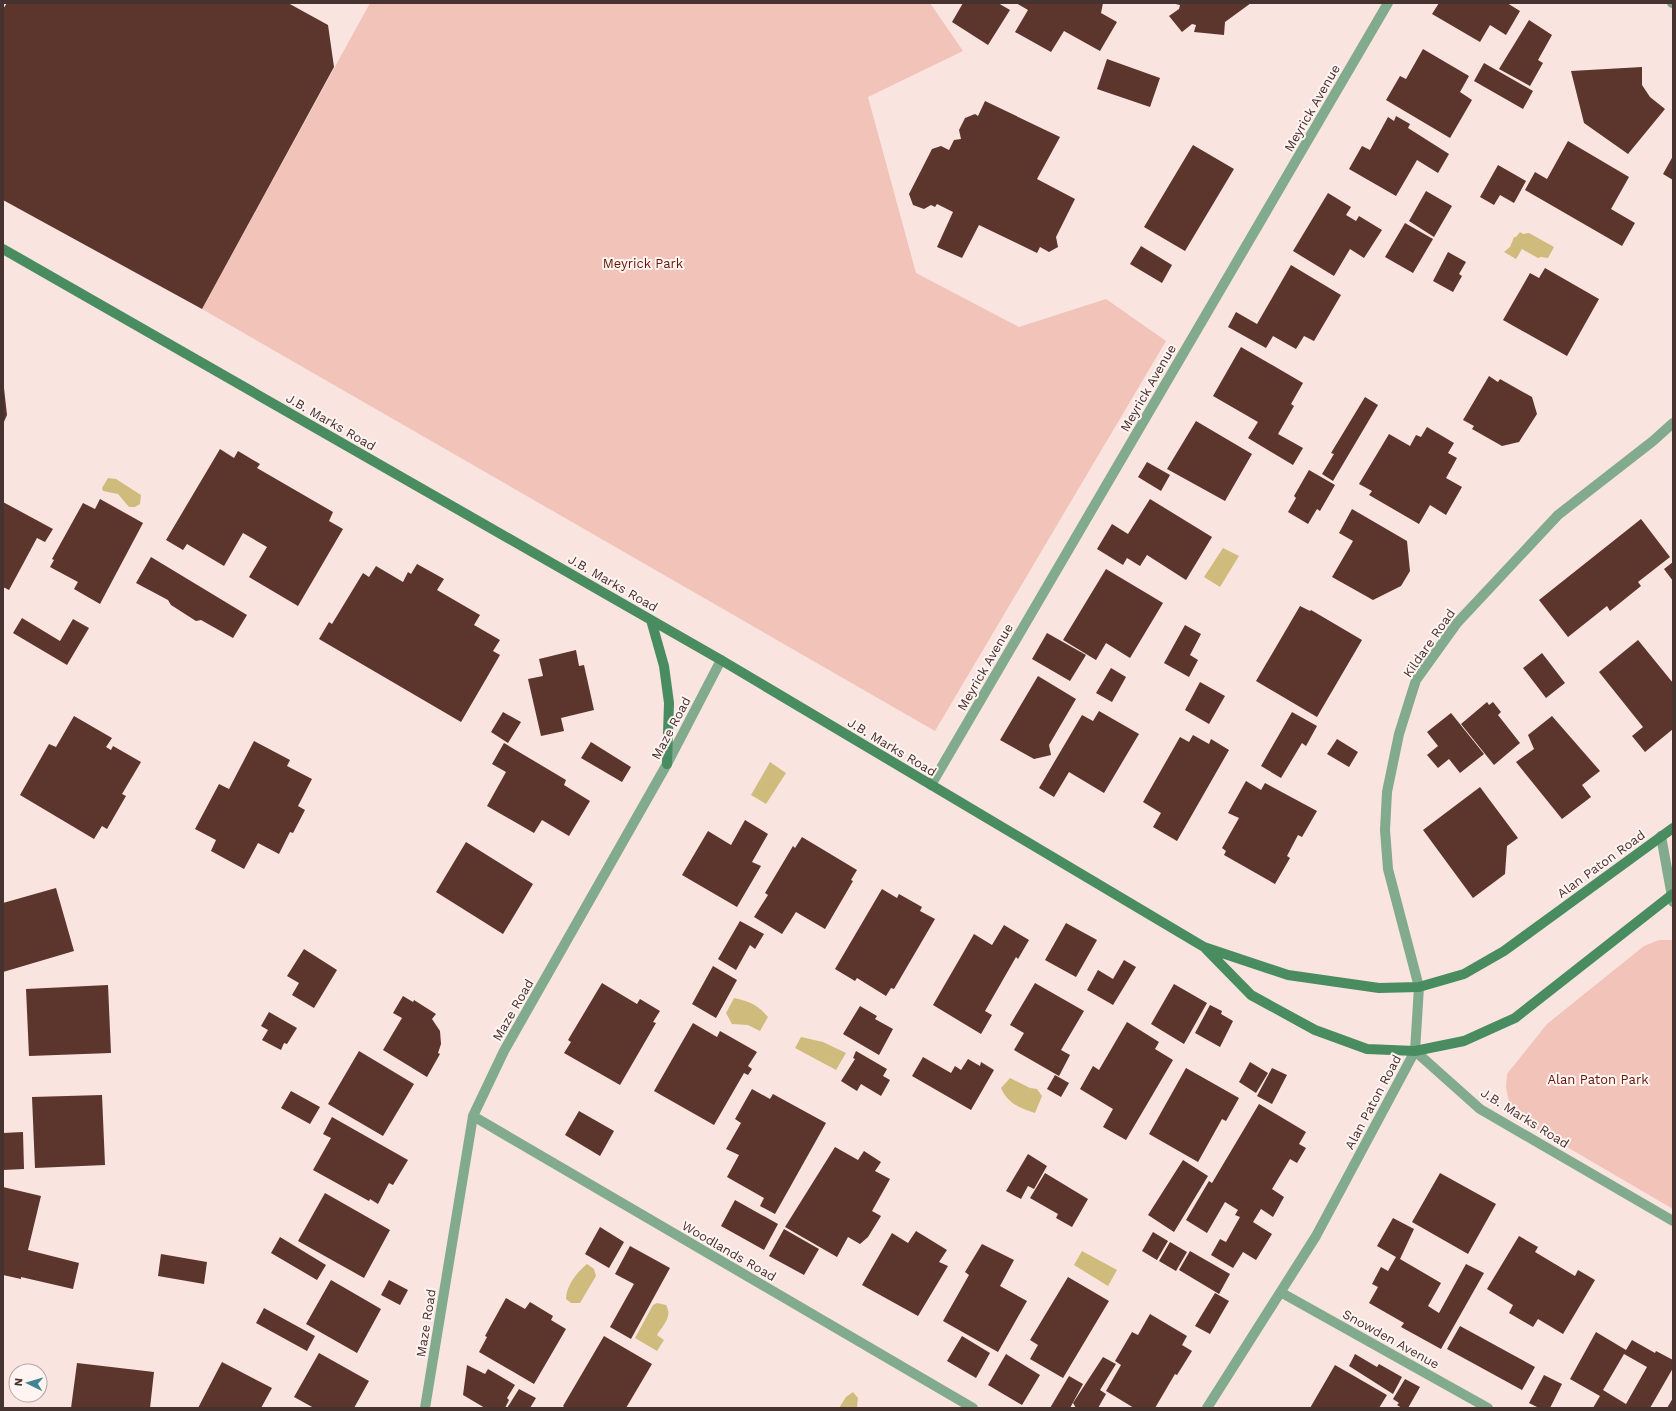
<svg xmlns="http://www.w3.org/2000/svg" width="1676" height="1411" font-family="'Work Sans',sans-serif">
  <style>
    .green { fill: #f1c3b9 }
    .water { fill: #cfbc7d }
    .building { fill: #5c352c; fill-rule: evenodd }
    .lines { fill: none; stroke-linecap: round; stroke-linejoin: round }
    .lane { stroke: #81ab8c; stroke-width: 10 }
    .street { stroke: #81ab8c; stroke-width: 10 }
    .secondary { stroke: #498c5f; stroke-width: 10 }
    .labels { text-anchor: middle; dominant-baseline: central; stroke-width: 4; stroke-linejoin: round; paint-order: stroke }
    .street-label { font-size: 13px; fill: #46322e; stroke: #fff4f2 }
    .park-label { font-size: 13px; fill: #651607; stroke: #fff4f2 }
  </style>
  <rect width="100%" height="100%" fill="#f9e4e0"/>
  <path class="green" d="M 370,3 L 930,3 L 963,51 L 868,97 L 916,273 L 1019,327 L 1106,299 L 1166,341 L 935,731 L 202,309 Z
    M 1659,940 L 1673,940 L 1673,1209 L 1538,1130 L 1521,1116 L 1509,1101 L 1506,1088 L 1507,1074 L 1547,1024 L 1644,946 Z"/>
  <path class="water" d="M 1520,232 L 1523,234 L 1529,233 L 1554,247 L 1548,258 L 1541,257 L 1538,258 L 1522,249 L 1516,259 L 1504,252 L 1510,247 L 1514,237 L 1516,237 Z
    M 108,478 L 116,479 L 141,495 L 140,504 L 135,507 L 129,507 L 118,494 L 103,491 L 102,488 Z
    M 1223,548 L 1239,556 L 1220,587 L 1204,577 Z
    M 770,762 L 786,773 L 766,804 L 751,795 Z
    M 734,998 C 749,1001 758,1005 768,1017 L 760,1031 L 748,1025 L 732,1024 L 726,1013 Z
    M 801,1037 L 823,1042 L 846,1053 L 836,1070 L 795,1048 Z
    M 1010,1078 L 1030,1088 L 1037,1089 L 1042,1096 L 1035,1113 C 1020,1108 1008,1104 1001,1088 Z
    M 1082,1251 L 1117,1270 L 1108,1286 L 1074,1265 Z
    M 587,1264 L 594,1269 L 596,1276 L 580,1303 L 571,1303 L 566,1299 C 566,1286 577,1272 587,1264 Z
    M 657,1303 L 666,1305 C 673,1317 663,1325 657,1335 L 664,1340 L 657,1351 L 635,1338 L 653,1305 Z
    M 853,1392 L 858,1398 L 857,1408 L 839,1408 L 846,1397 Z"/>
  <path class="building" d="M 7,3 L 288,3 L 328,25 L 334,67 L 202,309 L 3,200 L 3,9 Z
    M 963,3 L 998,3 L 1010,10 L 988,45 L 952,22 Z
    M 1016,3 L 1103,3 L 1101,13 L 1117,22 L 1100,51 L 1064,31 L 1051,52 L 1015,32 L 1028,10 Z
    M 1171,3 L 1251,3 L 1225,22 L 1224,35 L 1194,32 L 1196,25 L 1192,24 L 1182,32 L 1169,16 L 1179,9 L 1180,5 Z
    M 1439,3 L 1507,3 L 1520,11 L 1506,35 L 1490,25 L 1480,42 L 1432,14 Z
    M 1529,20 L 1552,35 L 1538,60 L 1543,63 L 1530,86 L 1499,69 Z
    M 1423,49 L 1469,76 L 1460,92 L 1472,100 L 1450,138 L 1386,100 L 1400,76 L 1406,79 Z
    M 1107,59 L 1160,78 L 1150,107 L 1097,89 Z
    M 1484,63 L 1533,91 L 1523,109 L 1474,81 Z
    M 1642,67 L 1642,85 L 1650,97 L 1665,109 L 1628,154 L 1584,123 L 1571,71 Z
    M 985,101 L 1060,137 L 1037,179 L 1075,199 L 1056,237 L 1058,247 L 1049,252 L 1040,247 L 1037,253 L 979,225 L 962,258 L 937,247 L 953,212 L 937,204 L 935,207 L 931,205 L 924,209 L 913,205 L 909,194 L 932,149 L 941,146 L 949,150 L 954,140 L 961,139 L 959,130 L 965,118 L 975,114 L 978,116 Z
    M 1396,116 L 1410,124 L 1408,128 L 1449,154 L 1438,173 L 1417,160 L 1396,196 L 1349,169 L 1362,146 L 1370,150 L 1388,117 L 1394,121 Z
    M 1568,141 L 1629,177 L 1611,209 L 1635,223 L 1622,246 L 1525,190 L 1535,172 L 1547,179 Z
    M 1193,145 L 1234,169 L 1185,251 L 1144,227 Z
    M 1673,156 L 1673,180 L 1663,174 Z
    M 1498,165 L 1526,181 L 1514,203 L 1500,195 L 1494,205 L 1480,197 Z
    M 1426,191 L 1452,206 L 1434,237 L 1409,221 Z
    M 1328,193 L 1351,207 L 1346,215 L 1356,221 L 1359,216 L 1382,230 L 1364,258 L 1350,249 L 1334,276 L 1293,251 Z
    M 1405,223 L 1433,239 L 1413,273 L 1385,257 Z
    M 1141,246 L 1172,265 L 1162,283 L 1130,264 Z
    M 1448,252 L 1466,262 L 1459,274 L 1462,276 L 1453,292 L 1433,281 Z
    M 1291,265 L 1341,295 L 1314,341 L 1304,336 L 1296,349 L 1273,336 L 1266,348 L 1228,327 L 1236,312 L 1257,324 Z
    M 1545,268 L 1599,299 L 1567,356 L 1503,320 L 1530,273 L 1539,278 Z
    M 1241,347 L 1303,383 L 1291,404 L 1294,406 L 1278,434 L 1303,448 L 1293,465 L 1248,438 L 1258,422 L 1213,396 Z
    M 1489,376 L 1498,382 L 1500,379 L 1532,397 L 1537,414 L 1519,442 L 1502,446 L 1472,429 L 1474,426 L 1463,420 Z
    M 3,379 L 7,415 L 3,424 Z
    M 1365,397 L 1378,405 L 1333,481 L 1322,474 L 1334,454 L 1331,453 Z
    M 1196,421 L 1252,454 L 1225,501 L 1167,469 Z
    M 1427,427 L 1454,443 L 1448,453 L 1457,458 L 1446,478 L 1462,487 L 1446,515 L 1430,505 L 1419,524 L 1369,495 L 1372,491 L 1359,484 L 1389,434 L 1410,446 L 1416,435 L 1421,437 Z
    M 220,449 L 234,458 L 238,451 L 260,464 L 257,468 L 333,512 L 329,521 L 343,529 L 298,606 L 249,577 L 267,547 L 243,533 L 224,566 L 187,544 L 183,550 L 166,540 Z
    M 1147,462 L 1170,475 L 1161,491 L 1138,477 Z
    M 1309,470 L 1335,485 L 1320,511 L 1317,509 L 1308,524 L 1288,512 L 1296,498 L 1294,496 Z
    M 100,499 L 143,523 L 100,604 L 74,589 L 78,582 L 50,567 L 54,560 L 52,559 L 83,503 L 95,509 Z
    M 1150,499 L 1212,537 L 1186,580 L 1147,555 L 1140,566 L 1127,558 L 1123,565 L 1097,549 L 1112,524 L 1128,534 Z
    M 3,502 L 53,529 L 45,542 L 37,538 L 9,590 L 3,587 Z
    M 1352,509 L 1407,541 L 1410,571 L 1401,586 L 1373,600 L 1332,577 L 1353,541 L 1339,533 Z
    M 1641,519 L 1670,557 L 1638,582 L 1641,586 L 1610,611 L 1607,606 L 1568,637 L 1539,600 Z
    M 151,557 L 247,615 L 233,638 L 201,620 L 196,621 L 171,605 L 168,600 L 136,583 Z
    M 1673,562 L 1673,581 L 1664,569 Z
    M 417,564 L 444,579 L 437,590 L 480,615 L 474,625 L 500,640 L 493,651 L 500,655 L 461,722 L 319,639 L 329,622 L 332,624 L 363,573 L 369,577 L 376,566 L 403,582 L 408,572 L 411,574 Z
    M 1106,569 L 1163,603 L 1130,658 L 1106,643 L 1096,660 L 1063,640 Z
    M 1300,606 L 1310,611 L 1311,610 L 1362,640 L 1317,717 L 1256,681 Z
    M 22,618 L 60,641 L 73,619 L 89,628 L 67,665 L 13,633 Z
    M 1185,625 L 1201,634 L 1190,655 L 1198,660 L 1189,677 L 1164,663 Z
    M 1047,633 L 1086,655 L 1070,681 L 1032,659 Z
    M 1638,640 L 1673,683 L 1673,729 L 1645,752 L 1632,736 L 1643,727 L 1599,672 Z
    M 576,650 L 579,666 L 584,665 L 594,710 L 561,718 L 564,731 L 541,736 L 528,679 L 543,676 L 539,659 Z
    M 1542,653 L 1565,683 L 1546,698 L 1523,668 Z
    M 1111,668 L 1126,677 L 1112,702 L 1096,693 Z
    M 1038,676 L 1076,699 L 1049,745 L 1051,755 L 1034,759 L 1000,740 Z
    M 1200,682 L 1225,696 L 1209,724 L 1185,710 Z
    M 1487,702 L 1489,705 L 1493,702 L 1501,712 L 1498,715 L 1520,743 L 1494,765 L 1461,724 Z
    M 1099,711 L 1139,734 L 1104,793 L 1069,772 L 1054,797 L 1039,788 L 1082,715 L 1093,721 Z
    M 503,712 L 521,722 L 508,743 L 491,732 Z
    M 1292,712 L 1317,726 L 1306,746 L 1302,743 L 1281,778 L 1261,766 Z
    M 1451,713 L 1484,754 L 1460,773 L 1449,759 L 1438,768 L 1427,755 L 1438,746 L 1427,732 Z
    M 74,716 L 112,738 L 106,747 L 111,750 L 113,746 L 141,762 L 122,794 L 126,796 L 107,829 L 102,826 L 94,839 L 20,795 L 49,744 L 56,747 Z
    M 1552,716 L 1600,771 L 1582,785 L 1591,797 L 1562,819 L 1516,762 L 1534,749 L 1528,735 Z
    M 1193,735 L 1209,744 L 1211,739 L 1229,750 L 1177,841 L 1153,827 L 1161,813 L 1143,802 L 1180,737 L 1189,742 Z
    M 1337,739 L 1358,752 L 1349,767 L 1327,754 Z
    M 254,741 L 290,760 L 287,766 L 312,779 L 298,806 L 305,810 L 293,833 L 290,832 L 279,854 L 258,843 L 244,869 L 211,851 L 216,840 L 195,829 L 219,784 L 229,789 Z
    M 591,742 L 631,767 L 622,782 L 581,758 Z
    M 504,743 L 566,780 L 564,785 L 590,801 L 569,836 L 542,820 L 534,833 L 487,806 L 506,772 L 492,764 Z
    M 1246,781 L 1261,790 L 1265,783 L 1317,811 L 1302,837 L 1298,835 L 1287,856 L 1290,858 L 1275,884 L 1224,855 L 1226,851 L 1222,848 L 1239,818 L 1228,813 Z
    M 1480,787 L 1518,838 L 1507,846 L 1505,874 L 1473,898 L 1423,830 Z
    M 745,820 L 768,834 L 752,862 L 761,866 L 737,907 L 682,875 L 708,831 L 731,845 Z
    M 802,837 L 857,870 L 851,880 L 853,881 L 825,929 L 796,912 L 782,934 L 754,917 L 768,895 L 765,893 L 793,846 L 795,848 Z
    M 466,842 L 533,884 L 503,934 L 436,892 Z
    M 56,888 L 74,951 L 3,972 L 3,903 Z
    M 882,889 L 897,898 L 899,894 L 922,907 L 920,911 L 935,919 L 894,989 L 891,988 L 886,996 L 857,978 L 855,981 L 835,969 Z
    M 740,921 L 764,934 L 755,949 L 750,945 L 736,970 L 718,959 Z
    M 1066,923 L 1097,940 L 1076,977 L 1045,960 Z
    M 1004,925 L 1029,940 L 1018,959 L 1016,957 L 985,1011 L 992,1015 L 981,1034 L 933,1005 L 974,934 L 992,945 Z
    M 304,949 L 337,970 L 314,1008 L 292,995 L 299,983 L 287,976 Z
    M 1124,960 L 1136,967 L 1113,1005 L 1087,990 L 1098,970 L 1113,979 Z
    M 713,966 L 737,980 L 716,1018 L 692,1004 Z
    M 602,983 L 637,1004 L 640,999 L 660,1011 L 653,1022 L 656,1023 L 620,1085 L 564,1053 L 571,1042 L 568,1040 Z
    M 1035,983 L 1084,1011 L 1061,1050 L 1070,1055 L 1059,1076 L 1014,1050 L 1024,1033 L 1010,1025 Z
    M 1174,984 L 1207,1003 L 1184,1044 L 1151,1024 Z
    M 108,985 L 111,1053 L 29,1056 L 26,989 Z
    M 403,996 L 413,1002 L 414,1000 L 436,1014 L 432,1019 L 440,1031 L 441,1044 L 438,1053 L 440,1054 L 427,1077 L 383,1050 L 402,1018 L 393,1013 Z
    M 1210,1005 L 1222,1011 L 1221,1014 L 1233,1021 L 1220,1047 L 1195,1033 Z
    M 860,1006 L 877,1016 L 875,1019 L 893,1029 L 879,1055 L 843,1034 Z
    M 269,1012 L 297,1028 L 287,1044 L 284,1043 L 281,1050 L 262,1040 L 268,1030 L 261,1026 Z
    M 1127,1022 L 1159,1042 L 1155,1049 L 1173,1060 L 1126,1140 L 1103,1127 L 1113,1109 L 1080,1089 L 1093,1066 L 1099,1070 Z
    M 693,1023 L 717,1037 L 720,1031 L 757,1052 L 748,1066 L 752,1069 L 748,1075 L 744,1073 L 714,1125 L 654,1091 Z
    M 359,1051 L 414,1084 L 383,1136 L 328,1104 Z
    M 856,1051 L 887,1069 L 883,1076 L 890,1080 L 881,1096 L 861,1084 L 857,1091 L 841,1081 L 855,1059 L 853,1058 Z
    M 923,1057 L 951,1073 L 955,1066 L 961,1070 L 968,1059 L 980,1066 L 981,1062 L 994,1070 L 971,1110 L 912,1076 Z
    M 1250,1062 L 1268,1073 L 1256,1093 L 1239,1082 Z
    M 1186,1068 L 1239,1098 L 1226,1121 L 1222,1119 L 1198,1162 L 1149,1134 Z
    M 1272,1068 L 1287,1075 L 1272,1104 L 1257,1096 Z
    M 1055,1075 L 1069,1083 L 1061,1097 L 1047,1089 Z
    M 752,1089 L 770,1099 L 773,1094 L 826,1123 L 775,1214 L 760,1206 L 764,1198 L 727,1177 L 739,1155 L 726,1149 L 741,1123 L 735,1119 Z
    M 291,1091 L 320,1107 L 310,1124 L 281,1108 Z
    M 102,1095 L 105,1165 L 35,1168 L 32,1097 Z
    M 1259,1104 L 1306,1132 L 1299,1144 L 1306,1148 L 1297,1163 L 1290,1159 L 1272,1189 L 1284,1197 L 1273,1217 L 1261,1209 L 1253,1222 L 1272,1234 L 1256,1260 L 1243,1252 L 1233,1268 L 1211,1255 L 1220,1239 L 1226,1242 L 1240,1217 L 1235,1215 L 1238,1210 L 1225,1202 L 1207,1233 L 1186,1220 L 1209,1181 L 1212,1183 Z
    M 579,1111 L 614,1131 L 600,1156 L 565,1135 Z
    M 332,1117 L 408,1160 L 393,1185 L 389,1183 L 378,1204 L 370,1199 L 369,1201 L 313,1170 L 331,1138 L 323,1134 Z
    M 23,1132 L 24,1169 L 3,1170 L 3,1133 Z
    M 835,1147 L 858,1160 L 864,1151 L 881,1162 L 875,1171 L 890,1179 L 872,1211 L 881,1216 L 868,1237 L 860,1244 L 848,1237 L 837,1257 L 785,1227 Z
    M 1028,1154 L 1047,1166 L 1034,1189 L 1028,1186 L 1021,1199 L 1006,1191 Z
    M 1183,1160 L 1208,1176 L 1174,1232 L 1148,1215 Z
    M 1045,1173 L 1088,1199 L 1072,1227 L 1056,1218 L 1058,1214 L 1030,1198 Z
    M 1440,1173 L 1496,1204 L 1468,1254 L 1412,1222 Z
    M 3,1187 L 41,1196 L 28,1250 L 79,1263 L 73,1289 L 21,1277 L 21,1279 L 3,1275 Z
    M 325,1193 L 390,1230 L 364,1278 L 298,1241 Z
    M 735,1200 L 778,1224 L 764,1250 L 721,1226 Z
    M 1393,1218 L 1414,1229 L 1400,1259 L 1441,1283 L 1428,1306 L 1439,1313 L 1466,1264 L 1484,1273 L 1441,1349 L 1401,1327 L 1404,1323 L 1369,1303 L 1378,1287 L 1372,1284 L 1381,1267 L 1388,1271 L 1396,1257 L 1377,1246 Z
    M 600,1227 L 624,1242 L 609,1268 L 585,1254 Z
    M 784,1229 L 819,1249 L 804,1275 L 769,1256 Z
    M 916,1231 L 947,1250 L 939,1262 L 948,1266 L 918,1316 L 862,1285 L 892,1233 L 908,1243 Z
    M 1153,1232 L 1168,1241 L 1157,1260 L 1142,1251 Z
    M 1519,1236 L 1538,1247 L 1535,1252 L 1575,1276 L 1578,1270 L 1595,1280 L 1563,1334 L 1538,1319 L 1533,1327 L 1509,1313 L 1513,1305 L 1487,1289 Z
    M 280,1237 L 326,1265 L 317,1280 L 271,1253 Z
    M 1170,1242 L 1187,1252 L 1176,1271 L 1159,1261 Z
    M 982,1244 L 1014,1260 L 1000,1286 L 1027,1301 L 998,1352 L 943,1321 L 969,1275 L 965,1272 Z
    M 630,1246 L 670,1268 L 631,1339 L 610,1327 L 634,1284 L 615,1274 Z
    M 1190,1251 L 1230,1274 L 1219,1294 L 1179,1270 Z
    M 161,1254 L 207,1262 L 204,1284 L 158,1276 Z
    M 1068,1277 L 1109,1301 L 1063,1378 L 1030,1359 L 1038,1345 L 1030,1340 Z
    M 331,1280 L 381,1309 L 357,1353 L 306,1324 Z
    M 389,1280 L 408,1290 L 400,1305 L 381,1295 Z
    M 1215,1293 L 1229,1301 L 1210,1334 L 1195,1326 Z
    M 506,1298 L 525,1309 L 530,1302 L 553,1316 L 551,1320 L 566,1329 L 534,1384 L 479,1352 L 487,1337 L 485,1336 Z
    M 264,1308 L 315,1336 L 307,1351 L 256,1323 Z
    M 1150,1314 L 1187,1336 L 1182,1345 L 1192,1351 L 1177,1375 L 1175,1374 L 1155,1408 L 1134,1408 L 1106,1391 L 1121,1365 L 1115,1361 L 1132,1332 L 1138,1335 Z
    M 1460,1326 L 1535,1367 L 1522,1390 L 1447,1349 Z
    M 1596,1332 L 1626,1350 L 1632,1340 L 1655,1353 L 1656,1351 L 1673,1360 L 1673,1368 L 1650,1408 L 1593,1408 L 1600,1396 L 1570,1379 ZM 1624,1354 L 1647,1367 L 1626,1404 L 1603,1390 Z
    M 604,1336 L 652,1364 L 626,1408 L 565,1408 L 563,1406 Z
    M 962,1336 L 990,1353 L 976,1378 L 947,1361 Z
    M 319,1353 L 369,1381 L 354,1408 L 314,1408 L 294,1397 Z
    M 1006,1354 L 1040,1375 L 1022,1405 L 988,1385 Z
    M 1355,1354 L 1377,1367 L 1379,1364 L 1402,1377 L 1393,1394 L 1349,1366 Z
    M 1103,1357 L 1116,1364 L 1100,1390 L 1106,1394 L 1098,1408 L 1076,1408 L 1073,1403 Z
    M 222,1362 L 272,1388 L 261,1408 L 198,1408 Z
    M 77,1363 L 154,1372 L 150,1408 L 71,1408 Z
    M 467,1365 L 485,1374 L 488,1369 L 515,1385 L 507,1398 L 509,1400 L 505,1408 L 485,1408 L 463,1395 Z
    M 1335,1365 L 1387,1395 L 1379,1408 L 1310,1408 Z
    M 1544,1375 L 1562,1384 L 1550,1408 L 1539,1408 L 1529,1403 Z
    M 1069,1376 L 1083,1384 L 1070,1408 L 1050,1408 Z
    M 1405,1379 L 1420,1387 L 1408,1408 L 1402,1408 L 1397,1405 L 1399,1403 L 1393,1399 Z
    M 519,1389 L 536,1398 L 530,1408 L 507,1408 Z
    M 1673,1398 L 1673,1408 L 1667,1408 Z"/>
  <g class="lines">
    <path class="lane" d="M 1661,836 L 1673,902"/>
    <path class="street" d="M 1672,3 L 1673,3
      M 931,785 L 1388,3
      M 1415,1051 L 1480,1109 L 1673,1221
      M 473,1116 L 973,1408
      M 1282,1293 L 1488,1408
      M 425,1408 L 473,1116 L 504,1051 L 667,764 L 721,660
      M 1207,1408 L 1316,1236 L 1415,1051 L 1419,987 L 1388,869 L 1385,830 L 1387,792 L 1399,734 L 1416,680 L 1457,623 L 1558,515 L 1653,441 L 1673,423"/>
    <path class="secondary" d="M 3,249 L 721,660 L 1204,947 L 1288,975 L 1379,988 L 1419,987 L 1464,974 L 1504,951 L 1673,828
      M 651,620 L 664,666 L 669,703 L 667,764
      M 1206,949 L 1251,995 L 1315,1030 L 1367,1049 L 1415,1051 L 1464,1041 L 1515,1018 L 1673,894"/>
  </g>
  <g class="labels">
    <g class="street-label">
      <text transform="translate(1312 108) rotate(-60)">Meyrick Avenue</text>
      <text transform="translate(1148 388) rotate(-60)">Meyrick Avenue</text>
      <text transform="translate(331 422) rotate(30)">J.B. Marks Road</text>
      <text transform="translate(613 583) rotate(30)">J.B. Marks Road</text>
      <text transform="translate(1429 643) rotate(-55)">Kildare Road</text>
      <text transform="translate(985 667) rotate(-60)">Meyrick Avenue</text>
      <text transform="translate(671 728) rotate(-62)">Maze Road</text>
      <text transform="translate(892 747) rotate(31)">J.B. Marks Road</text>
      <text transform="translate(1601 864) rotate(-36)">Alan Paton Road</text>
      <text transform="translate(513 1010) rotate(-60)">Maze Road</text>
      <text transform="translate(1373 1102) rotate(-62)">Alan Paton Road</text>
      <text transform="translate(1525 1118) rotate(32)">J.B. Marks Road</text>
      <text transform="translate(729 1251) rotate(30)">Woodlands Road</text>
      <text transform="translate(426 1323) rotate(-81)">Maze Road</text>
      <text transform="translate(1391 1339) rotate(29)">Snowden Avenue</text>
    </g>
    <g class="park-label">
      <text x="643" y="263">Meyrick Park</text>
      <text x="1598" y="1079">Alan Paton Park</text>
    </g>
  </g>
  <rect width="1676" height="1411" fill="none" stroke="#46322e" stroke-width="8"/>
  <g transform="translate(28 1383) rotate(275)"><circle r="19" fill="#fff4f2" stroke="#b5a6a4"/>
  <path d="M0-3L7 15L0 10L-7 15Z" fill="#418593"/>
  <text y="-6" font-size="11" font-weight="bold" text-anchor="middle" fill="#46322e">N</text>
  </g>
</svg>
